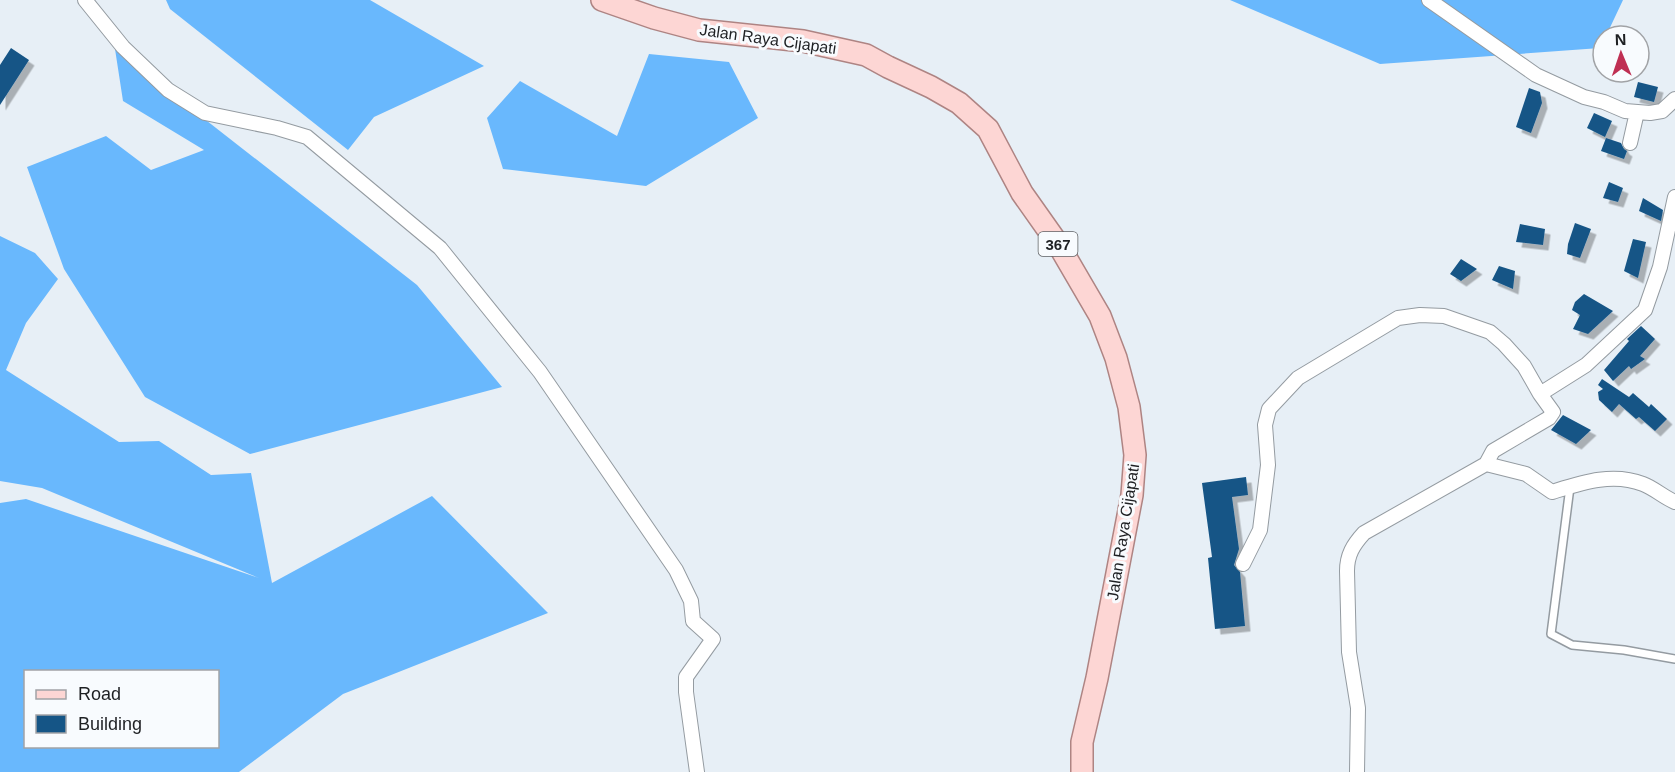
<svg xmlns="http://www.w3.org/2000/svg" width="1675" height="772" font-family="Helvetica,sans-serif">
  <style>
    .forest { fill: #69b8fd; fill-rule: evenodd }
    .building { fill: #155586; filter: url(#shadow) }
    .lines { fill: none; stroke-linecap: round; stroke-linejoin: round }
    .lane-casing { stroke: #949ba1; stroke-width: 10 }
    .street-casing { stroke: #949ba1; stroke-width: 16 }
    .primary-casing { stroke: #ae8483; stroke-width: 24 }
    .lane { stroke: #fff; stroke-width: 7 }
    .street { stroke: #fff; stroke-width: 14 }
    .primary { stroke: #fdd6d4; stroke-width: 21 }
    .labels { text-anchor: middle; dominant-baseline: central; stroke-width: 6; stroke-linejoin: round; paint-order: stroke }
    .shield { fill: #f8fbfe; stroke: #5f6265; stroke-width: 1.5 }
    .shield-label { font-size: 15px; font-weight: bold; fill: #1e2023 }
    .street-label { font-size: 16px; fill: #1e2023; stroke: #f8fbfe }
  </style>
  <defs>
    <filter id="shadow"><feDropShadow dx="5.5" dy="5.5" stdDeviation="0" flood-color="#0004"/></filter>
  </defs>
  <rect width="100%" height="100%" fill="#e7eff6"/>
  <path class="forest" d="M 166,0 L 370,0 L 484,66 L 374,117 L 348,150 L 170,9 Z
    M 1230,0 L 1623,0 L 1606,36 L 1603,36 L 1600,48 L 1380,64 Z
    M 115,49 L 417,285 L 502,387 L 250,454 L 145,397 L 64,269 L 27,167 L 106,136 L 151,170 L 204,150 L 123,101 Z
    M 649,54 L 729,62 L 758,118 L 646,186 L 503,169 L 487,118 L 520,81 L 617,136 Z
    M 0,236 L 35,253 L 58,279 L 26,323 L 6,370 L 119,442 L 159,441 L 211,475 L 251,473 L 272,583 L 432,496 L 548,613 L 343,694 L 239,772 L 0,772 L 0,503 L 26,499 L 259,578 L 42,488 L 0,481 ZM 26,672 L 218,672 L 218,746 L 26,746 Z"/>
  <path class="building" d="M 11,48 L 29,60 L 0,105 L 0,65 Z
    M 1638,82 L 1658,87 L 1654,102 L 1634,97 Z
    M 1529,88 L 1540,92 L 1542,103 L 1531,133 L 1516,127 Z
    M 1594,113 L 1612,121 L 1605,137 L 1587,128 Z
    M 1606,138 L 1621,143 L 1624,149 L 1627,151 L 1624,159 L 1601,151 Z
    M 1609,182 L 1623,188 L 1618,202 L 1603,198 Z
    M 1643,198 L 1663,210 L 1661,221 L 1639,211 Z
    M 1575,223 L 1591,229 L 1580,258 L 1567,254 L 1568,244 Z
    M 1520,224 L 1545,229 L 1543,245 L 1516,242 Z
    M 1633,239 L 1646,242 L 1638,278 L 1624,271 Z
    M 1461,259 L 1477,269 L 1461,281 L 1450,274 Z
    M 1499,266 L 1515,271 L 1513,289 L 1492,280 Z
    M 1584,294 L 1613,311 L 1588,334 L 1573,329 L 1580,315 L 1572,310 L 1575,302 Z
    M 1641,326 L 1655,339 L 1640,356 L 1645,359 L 1631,369 L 1629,366 L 1613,381 L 1604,370 L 1629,341 L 1627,339 Z
    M 1602,379 L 1629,397 L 1633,393 L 1649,407 L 1651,404 L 1667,419 L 1655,431 L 1639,417 L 1636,419 L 1619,404 L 1612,412 L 1599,400 L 1598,392 L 1603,389 L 1598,385 Z
    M 1563,415 L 1591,430 L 1576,444 L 1551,430 Z
    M 1246,477 L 1248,495 L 1232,497 L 1239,549 L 1234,565 L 1240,572 L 1245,626 L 1215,629 L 1208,558 L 1212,557 L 1202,483 Z"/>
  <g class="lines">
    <defs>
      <path id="lane" d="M 1570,487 L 1551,634 L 1572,645 L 1624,650 L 1675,659"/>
      <path id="street" d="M 85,0 L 123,47 L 168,90 L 205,113 L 277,128 L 307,137 L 440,248 L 540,372 L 676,570 L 691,601 L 693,621 L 713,639 L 686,677 L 686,692 L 697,772
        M 1429,0 L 1536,75 L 1584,97 L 1604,102 L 1625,111 L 1650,113 L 1662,111 L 1675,99
        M 1630,143 L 1637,112
        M 1486,464 L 1526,474 L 1552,492 C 1581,483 1612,472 1643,484 C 1654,488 1663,497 1675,502
        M 1243,564 L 1260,530 L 1268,465 L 1265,425 L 1269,409 L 1298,378 L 1398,318 L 1420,315 L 1444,316 L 1490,332 L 1504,344 L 1524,366 L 1540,394
        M 1357,772 L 1358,708 L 1349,652 L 1347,571 C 1347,555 1353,545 1364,533 L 1486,464 L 1493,451 L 1549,418 L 1553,412 L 1540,394 L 1586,365 L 1645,310 L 1660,267 L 1675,197"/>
      <path id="primary" d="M 602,0 L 654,18 L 699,30 L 803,41 L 866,55 L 888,67 L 931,87 L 959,103 L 988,129 L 1022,193 L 1058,244 L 1100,316 L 1116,358 L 1129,407 L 1135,455 L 1132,495 L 1097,678 L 1082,742 L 1082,772"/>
    </defs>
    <use href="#lane" class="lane-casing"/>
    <use href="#street" class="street-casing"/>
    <use href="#primary" class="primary-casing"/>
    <use href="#lane" class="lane"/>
    <use href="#street" class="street"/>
    <use href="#primary" class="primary"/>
  </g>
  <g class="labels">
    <rect class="shield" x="1038.5" y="232" width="39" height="24" rx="4.5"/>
    <g class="shield-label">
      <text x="1058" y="244">367</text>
    </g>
    <g class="street-label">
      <text transform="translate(768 39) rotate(8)">Jalan Raya Cijapati</text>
      <text transform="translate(1123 532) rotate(-81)">Jalan Raya Cijapati</text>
    </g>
  </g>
  <rect x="24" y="670" width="195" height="78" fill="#f8fbfe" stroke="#a1a3a6" stroke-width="1.5"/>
  <rect x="36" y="690" width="30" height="9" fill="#fdd6d4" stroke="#a1a3a6" stroke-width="1.5"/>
  <text x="78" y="700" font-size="18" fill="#1e2023">Road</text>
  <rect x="36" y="715" width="30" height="18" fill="#155586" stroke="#a1a3a6" stroke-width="1.5"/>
  <text x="78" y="730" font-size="18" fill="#1e2023">Building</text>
  <g transform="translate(1621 54) rotate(358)"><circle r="28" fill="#f8fbfe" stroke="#a1a3a6" stroke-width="1.5"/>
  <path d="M0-4.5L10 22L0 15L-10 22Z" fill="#bf2f53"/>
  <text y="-9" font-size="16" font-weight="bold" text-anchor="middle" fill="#1e2023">N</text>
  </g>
</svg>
